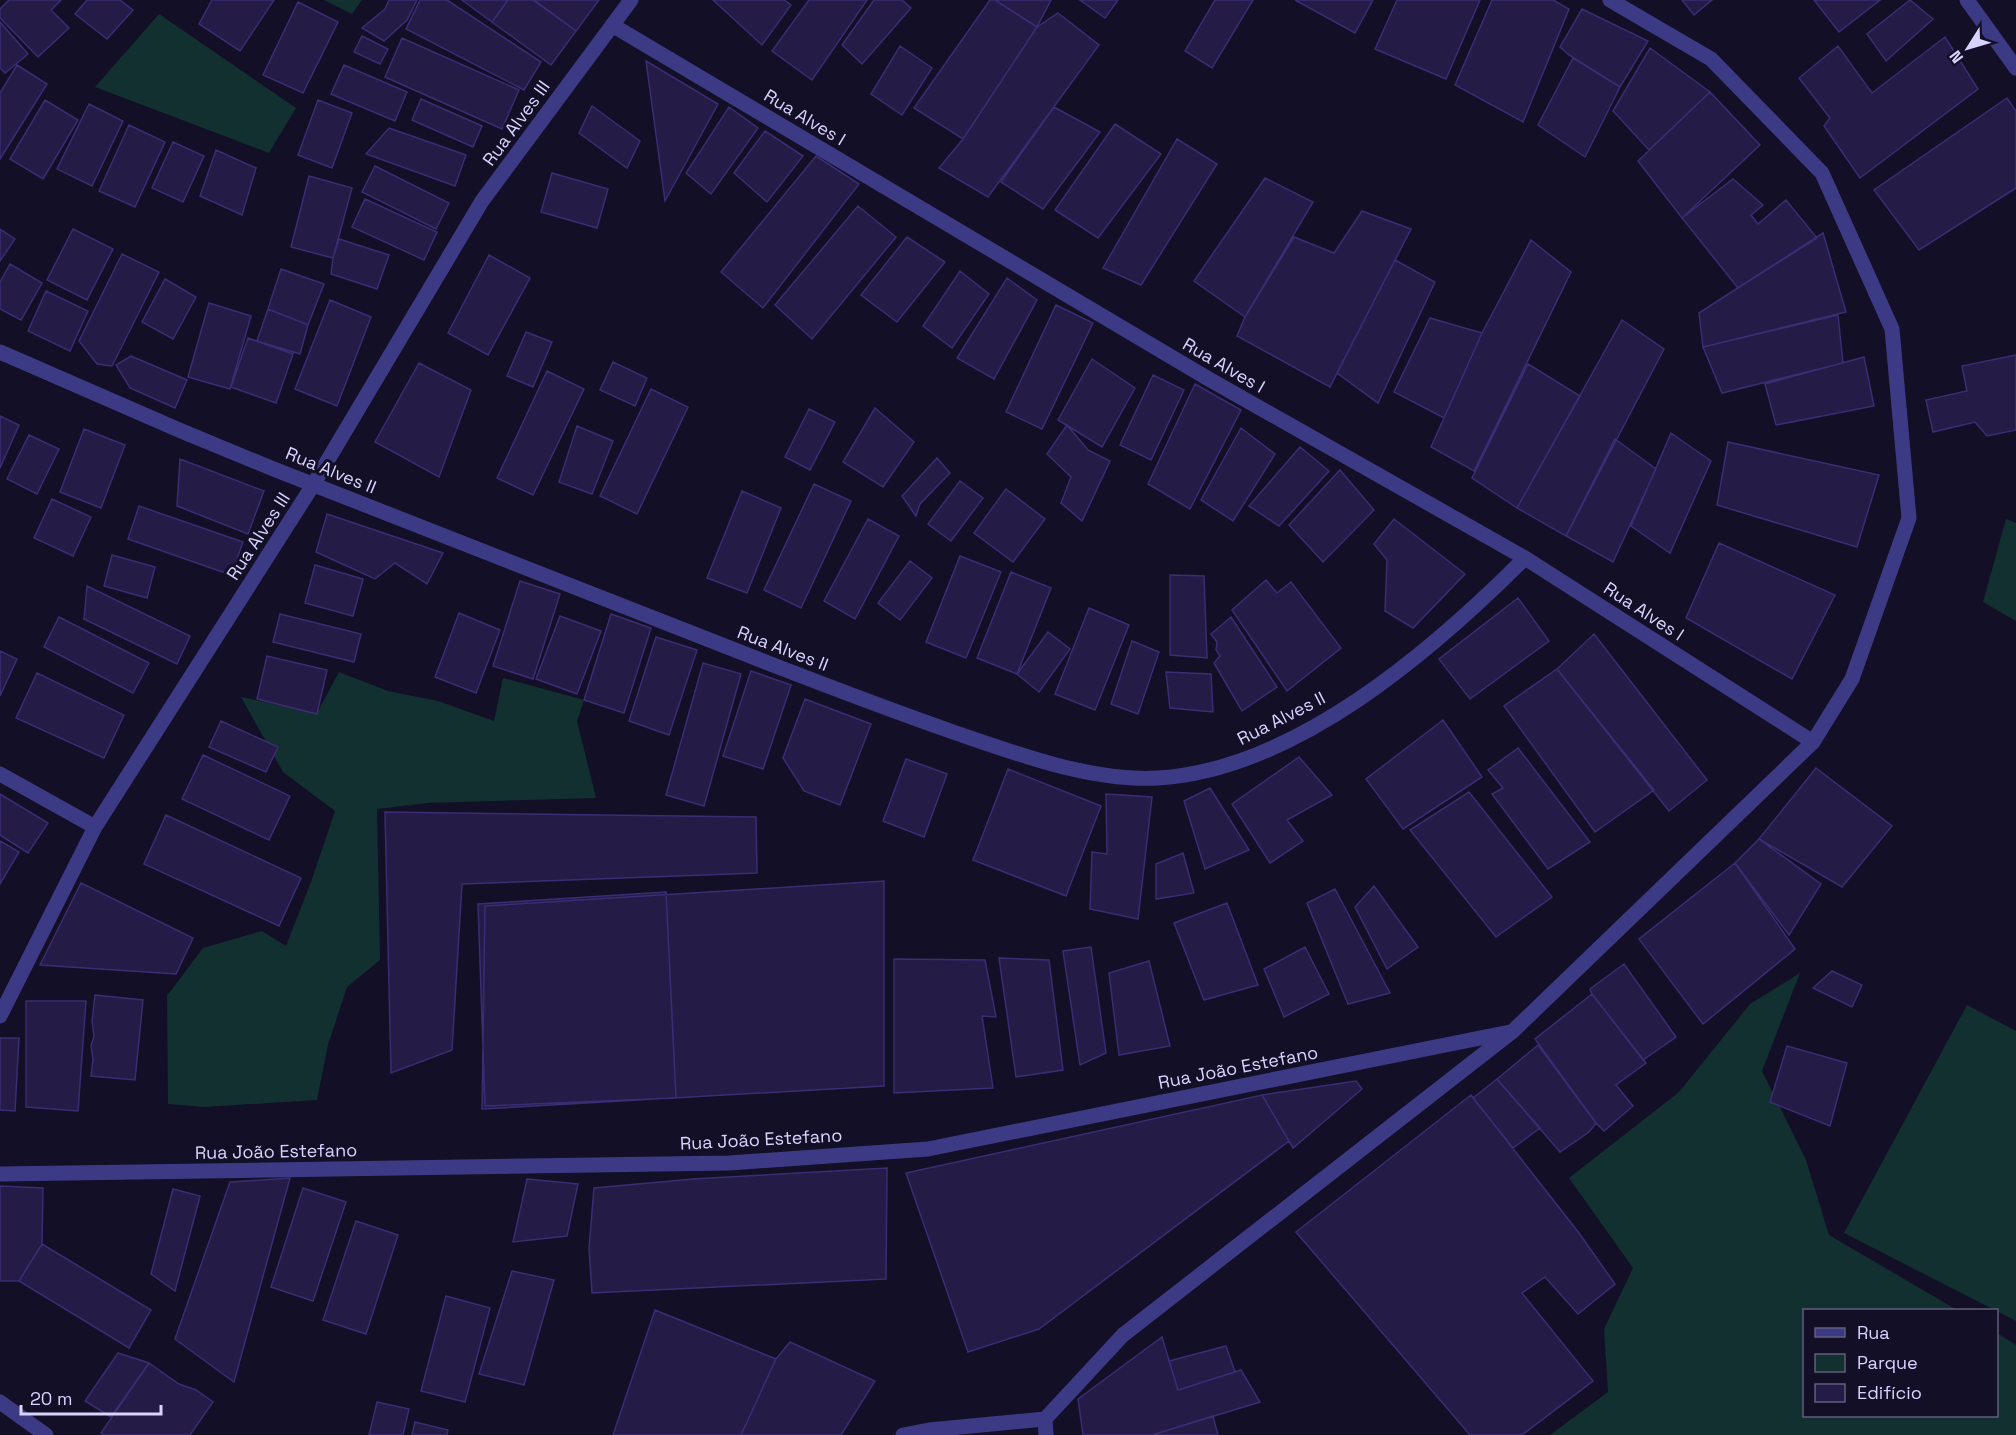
<svg xmlns="http://www.w3.org/2000/svg" width="2016" height="1435" font-family="'Space Grotesk',sans-serif">
  <style>
    .green { fill: #12302f }
    .building { fill: #241b47; stroke: #3b2d73; stroke-width: 1.5 }
    .lines { fill: none; stroke-linecap: round; stroke-linejoin: round }
    .minor { stroke: #3d3a85; stroke-width: 15 }
    .labels { text-anchor: middle; dominant-baseline: central; stroke-width: 6; stroke-linejoin: round; paint-order: stroke }
    .street-label { font-size: 18px; fill: #d9d4ff; stroke: #130f26 }
  </style>
  <rect width="100%" height="100%" fill="#130f26"/>
  <path class="green" d="M 324,0 L 362,0 L 352,14 Z
    M 159,14 L 296,108 L 269,153 L 95,87 Z
    M 2006,519 L 2016,523 L 2016,621 L 1983,602 Z
    M 339,672 L 388,691 L 438,701 L 494,721 L 503,678 L 584,700 L 577,721 L 596,798 L 428,803 L 377,809 L 380,960 L 347,987 L 328,1045 L 317,1100 L 204,1107 L 168,1104 L 167,996 L 203,948 L 262,931 L 286,946 L 311,882 L 335,811 L 283,772 L 241,697 L 317,713 Z
    M 1800,973 L 1762,1071 L 1806,1160 L 1829,1235 L 1957,1310 L 1804,1310 L 1804,1416 L 1996,1416 L 1997,1333 L 2016,1345 L 2016,1435 L 1550,1435 L 1608,1392 L 1604,1329 L 1633,1268 L 1569,1178 L 1679,1092 L 1750,1004 Z
    M 1967,1005 L 2016,1031 L 2016,1321 L 1844,1233 Z"/>
  <path class="building" d="M 9,0 L 61,0 L 51,10 L 69,28 L 38,57 L 0,18 L 0,9 Z
    M 87,0 L 120,0 L 133,10 L 107,39 L 75,14 Z
    M 212,0 L 274,0 L 240,51 L 199,24 Z
    M 389,0 L 417,0 L 407,20 L 384,41 L 362,28 L 385,9 Z
    M 420,0 L 447,0 L 541,62 L 524,90 L 406,29 Z
    M 462,0 L 508,0 L 492,22 Z
    M 508,0 L 534,0 L 576,31 L 551,65 L 492,22 Z
    M 533,0 L 599,0 L 576,31 Z
    M 713,0 L 784,0 L 791,5 L 762,45 Z
    M 809,0 L 867,0 L 812,80 L 772,51 Z
    M 874,0 L 902,0 L 911,8 L 862,64 L 842,45 Z
    M 990,0 L 995,0 L 1037,27 L 963,139 L 914,108 Z
    M 995,0 L 1051,0 L 1037,27 Z
    M 1080,0 L 1118,0 L 1105,18 Z
    M 1215,0 L 1253,0 L 1212,68 L 1185,51 Z
    M 1295,0 L 1373,0 L 1355,33 Z
    M 1397,0 L 1480,0 L 1446,79 L 1375,49 Z
    M 1492,0 L 1553,0 L 1569,9 L 1523,122 L 1455,85 Z
    M 1682,0 L 1712,0 L 1694,15 Z
    M 1814,0 L 1880,0 L 1839,32 Z
    M 1910,0 L 1933,19 L 1886,61 L 1867,34 Z
    M 298,2 L 338,22 L 303,93 L 263,75 Z
    M 1582,9 L 1648,41 L 1620,87 L 1569,55 L 1560,47 Z
    M 1058,13 L 1099,45 L 988,197 L 939,168 L 963,139 L 1037,27 Z
    M 0,22 L 28,54 L 5,73 L 0,68 Z
    M 362,36 L 388,49 L 380,64 L 354,52 Z
    M 1945,37 L 1978,89 L 1860,178 L 1824,126 L 1830,118 L 1799,78 L 1838,46 L 1872,93 Z
    M 402,38 L 519,90 L 502,129 L 385,77 Z
    M 900,46 L 932,68 L 902,115 L 871,94 Z
    M 1650,48 L 1710,92 L 1649,150 L 1613,111 Z
    M 1573,58 L 1620,87 L 1585,157 L 1538,125 Z
    M 646,61 L 718,104 L 665,201 Z
    M 17,65 L 47,84 L 0,159 L 0,93 Z
    M 344,65 L 407,92 L 395,121 L 331,94 Z
    M 1710,92 L 1760,145 L 1682,218 L 1638,161 Z
    M 2007,98 L 2016,111 L 2016,188 L 1919,250 L 1874,190 Z
    M 421,99 L 482,126 L 473,147 L 412,120 Z
    M 45,100 L 78,120 L 43,179 L 10,159 Z
    M 318,100 L 352,113 L 332,168 L 298,155 Z
    M 89,104 L 123,121 L 92,186 L 57,169 Z
    M 592,106 L 640,141 L 627,168 L 579,133 Z
    M 729,107 L 758,128 L 711,194 L 686,173 Z
    M 1054,107 L 1100,132 L 1043,209 L 1001,182 Z
    M 1115,124 L 1161,154 L 1098,238 L 1055,210 Z
    M 129,125 L 165,142 L 135,207 L 99,191 Z
    M 389,128 L 466,155 L 455,186 L 366,154 Z
    M 765,131 L 803,156 L 767,202 L 734,173 Z
    M 1177,139 L 1217,164 L 1141,285 L 1103,268 Z
    M 173,142 L 204,156 L 183,202 L 152,188 Z
    M 216,150 L 256,168 L 242,215 L 200,196 Z
    M 816,156 L 859,184 L 763,308 L 721,272 Z
    M 375,166 L 449,203 L 436,229 L 362,192 Z
    M 552,173 L 608,189 L 597,228 L 541,212 Z
    M 309,176 L 352,188 L 333,258 L 291,247 Z
    M 1265,178 L 1313,202 L 1245,317 L 1194,281 Z
    M 1733,179 L 1763,205 L 1751,215 L 1758,224 L 1786,200 L 1817,238 L 1738,288 L 1682,218 Z
    M 365,199 L 437,232 L 424,260 L 352,227 Z
    M 858,206 L 896,237 L 812,339 L 775,305 Z
    M 1362,211 L 1411,229 L 1330,387 L 1237,336 L 1245,317 L 1294,237 L 1334,253 Z
    M 0,229 L 15,239 L 0,261 Z
    M 73,229 L 113,249 L 87,300 L 47,280 Z
    M 1823,233 L 1846,312 L 1703,347 L 1699,313 Z
    M 907,237 L 945,262 L 897,322 L 861,295 Z
    M 339,239 L 389,255 L 377,289 L 331,274 L 333,258 Z
    M 1531,240 L 1571,272 L 1474,471 L 1431,447 L 1482,333 Z
    M 122,254 L 159,272 L 112,366 L 97,364 L 79,341 Z
    M 489,255 L 530,278 L 488,355 L 448,333 Z
    M 1395,260 L 1435,282 L 1378,403 L 1337,373 Z
    M 10,264 L 42,283 L 21,320 L 0,309 L 0,282 Z
    M 281,269 L 324,284 L 308,325 L 268,309 Z
    M 960,271 L 989,294 L 952,348 L 923,326 Z
    M 1007,278 L 1037,300 L 994,379 L 957,358 Z
    M 165,279 L 196,297 L 173,339 L 142,322 Z
    M 46,291 L 88,311 L 70,351 L 28,331 Z
    M 330,300 L 371,317 L 337,406 L 295,389 Z
    M 209,303 L 251,316 L 230,389 L 188,377 Z
    M 1056,305 L 1093,323 L 1042,429 L 1006,412 Z
    M 268,309 L 308,325 L 300,354 L 257,341 Z
    M 1838,315 L 1843,363 L 1722,393 L 1703,347 Z
    M 1430,318 L 1482,333 L 1444,418 L 1394,392 Z
    M 1622,320 L 1664,349 L 1566,536 L 1517,508 Z
    M 526,332 L 552,342 L 533,387 L 507,376 Z
    M 248,338 L 293,354 L 276,403 L 231,387 Z
    M 2016,355 L 2016,430 L 1987,436 L 1975,422 L 1933,432 L 1926,400 L 1967,391 L 1962,366 Z
    M 131,356 L 187,380 L 175,408 L 130,388 L 116,365 Z
    M 1864,357 L 1874,406 L 1776,425 L 1765,384 Z
    M 1092,359 L 1135,388 L 1102,447 L 1058,420 Z
    M 613,362 L 647,378 L 635,406 L 600,390 Z
    M 419,363 L 471,390 L 439,477 L 375,442 Z
    M 1528,364 L 1580,396 L 1517,508 L 1472,478 Z
    M 547,371 L 584,389 L 533,495 L 497,478 Z
    M 1153,375 L 1184,390 L 1151,460 L 1120,445 Z
    M 1195,384 L 1241,410 L 1190,509 L 1148,484 Z
    M 651,389 L 688,407 L 637,514 L 600,496 Z
    M 875,408 L 914,442 L 883,487 L 843,462 Z
    M 809,409 L 835,422 L 810,470 L 785,457 Z
    M 0,416 L 19,425 L 0,468 Z
    M 1067,425 L 1088,450 L 1110,461 L 1082,521 L 1061,503 L 1071,477 L 1047,454 Z
    M 577,426 L 613,441 L 592,494 L 559,482 Z
    M 1241,428 L 1275,454 L 1233,521 L 1201,500 Z
    M 84,429 L 125,445 L 101,508 L 60,492 Z
    M 1671,433 L 1711,461 L 1670,553 L 1631,526 Z
    M 29,435 L 59,449 L 37,494 L 7,479 Z
    M 1615,439 L 1656,469 L 1613,562 L 1566,536 Z
    M 1728,442 L 1879,475 L 1857,547 L 1717,505 Z
    M 1300,447 L 1329,471 L 1279,526 L 1249,506 Z
    M 937,458 L 950,473 L 920,504 L 916,516 L 902,496 Z
    M 180,459 L 264,491 L 248,534 L 177,506 Z
    M 1340,470 L 1374,510 L 1323,562 L 1289,525 Z
    M 960,481 L 983,498 L 951,541 L 928,524 Z
    M 814,484 L 851,501 L 801,608 L 764,590 Z
    M 1006,489 L 1045,519 L 1013,562 L 974,533 Z
    M 742,491 L 781,508 L 747,593 L 707,578 Z
    M 52,499 L 91,517 L 73,556 L 34,538 Z
    M 139,506 L 243,542 L 231,575 L 128,539 Z
    M 327,514 L 443,553 L 427,584 L 395,563 L 375,579 L 316,552 Z
    M 868,519 L 899,536 L 855,619 L 824,601 Z
    M 1394,519 L 1465,574 L 1413,628 L 1385,611 L 1387,560 L 1374,544 Z
    M 1719,543 L 1835,595 L 1792,679 L 1686,618 Z
    M 112,555 L 155,567 L 147,598 L 104,586 Z
    M 960,556 L 1001,572 L 966,658 L 926,642 Z
    M 910,561 L 932,578 L 900,620 L 878,603 Z
    M 315,565 L 363,579 L 353,616 L 305,603 Z
    M 1011,572 L 1051,588 L 1017,674 L 977,658 Z
    M 1170,575 L 1204,576 L 1207,658 L 1170,655 Z
    M 1266,580 L 1277,593 L 1291,582 L 1341,648 L 1287,691 L 1232,610 Z
    M 520,581 L 560,594 L 533,679 L 493,666 Z
    M 87,586 L 190,636 L 177,664 L 84,619 Z
    M 1518,598 L 1549,641 L 1470,699 L 1439,659 Z
    M 1089,608 L 1129,625 L 1095,710 L 1055,694 Z
    M 459,613 L 500,630 L 476,693 L 435,677 Z
    M 280,614 L 361,634 L 354,662 L 273,642 Z
    M 611,614 L 651,628 L 624,713 L 584,700 Z
    M 560,616 L 601,631 L 577,694 L 536,679 Z
    M 59,617 L 149,663 L 133,693 L 44,647 Z
    M 1231,617 L 1277,687 L 1242,711 L 1214,663 L 1220,656 L 1216,650 L 1217,642 L 1211,634 Z
    M 1048,632 L 1070,649 L 1039,692 L 1017,674 Z
    M 1594,634 L 1707,780 L 1669,811 L 1557,669 Z
    M 656,637 L 697,650 L 669,735 L 629,721 Z
    M 1132,641 L 1159,652 L 1138,714 L 1111,704 Z
    M 0,651 L 17,659 L 0,696 Z
    M 267,656 L 327,670 L 317,714 L 257,699 Z
    M 703,663 L 741,674 L 704,806 L 666,795 Z
    M 1557,669 L 1654,790 L 1595,832 L 1504,706 Z
    M 751,671 L 791,685 L 763,769 L 723,756 Z
    M 1166,672 L 1211,674 L 1213,712 L 1170,708 Z
    M 37,673 L 124,715 L 104,758 L 16,718 Z
    M 805,699 L 871,724 L 840,805 L 804,791 L 783,758 Z
    M 1443,720 L 1482,777 L 1403,829 L 1366,779 Z
    M 221,721 L 278,747 L 266,772 L 209,747 Z
    M 1518,748 L 1590,842 L 1548,869 L 1492,794 L 1503,788 L 1488,770 Z
    M 203,755 L 290,796 L 269,840 L 182,799 Z
    M 1299,757 L 1332,795 L 1287,820 L 1303,841 L 1270,863 L 1232,804 Z
    M 906,759 L 947,774 L 924,837 L 883,821 Z
    M 1816,768 L 1892,826 L 1842,887 L 1759,839 Z
    M 1008,769 L 1101,806 L 1066,896 L 973,860 Z
    M 1210,788 L 1249,850 L 1205,869 L 1184,801 Z
    M 1469,792 L 1552,897 L 1496,937 L 1410,830 Z
    M 0,794 L 48,823 L 28,853 L 0,835 Z
    M 1106,794 L 1152,797 L 1138,919 L 1090,909 L 1092,852 L 1107,854 Z
    M 385,812 L 756,817 L 757,873 L 462,884 L 452,1050 L 391,1073 Z
    M 166,815 L 301,878 L 279,926 L 144,864 Z
    M 1759,839 L 1821,884 L 1789,935 L 1735,863 Z
    M 0,841 L 19,852 L 0,884 Z
    M 1183,853 L 1194,893 L 1156,899 L 1156,864 Z
    M 1735,863 L 1795,949 L 1703,1024 L 1639,939 Z
    M 884,881 L 884,1086 L 482,1109 L 485,906 Z
    M 81,883 L 193,938 L 176,974 L 40,965 Z
    M 1374,886 L 1418,947 L 1387,969 L 1355,907 Z
    M 1335,889 L 1390,993 L 1348,1004 L 1307,903 Z
    M 666,892 L 676,1098 L 485,1106 L 478,904 Z
    M 1227,903 L 1258,985 L 1204,1000 L 1174,923 Z
    M 1091,947 L 1106,1053 L 1080,1065 L 1063,951 Z
    M 1305,947 L 1329,994 L 1284,1017 L 1264,969 Z
    M 999,958 L 1049,960 L 1063,1070 L 1016,1077 Z
    M 894,959 L 985,960 L 996,1017 L 982,1016 L 993,1088 L 894,1093 Z
    M 1149,961 L 1170,1046 L 1119,1055 L 1109,973 Z
    M 1624,964 L 1676,1037 L 1643,1060 L 1592,994 L 1590,989 Z
    M 1832,971 L 1862,985 L 1852,1007 L 1813,988 Z
    M 1592,994 L 1646,1063 L 1616,1085 L 1633,1106 L 1604,1131 L 1596,1123 L 1535,1039 Z
    M 95,995 L 143,1000 L 135,1080 L 91,1076 L 93,1059 L 91,1046 L 94,1036 L 92,1021 Z
    M 26,1001 L 86,1001 L 78,1111 L 26,1107 Z
    M 0,1038 L 19,1038 L 15,1111 L 0,1110 Z
    M 1538,1045 L 1596,1123 L 1589,1132 L 1560,1152 L 1497,1079 Z
    M 1787,1046 L 1847,1063 L 1830,1126 L 1770,1102 Z
    M 1497,1079 L 1540,1128 L 1513,1148 L 1473,1098 Z
    M 1356,1081 L 1362,1089 L 1293,1148 L 1262,1095 Z
    M 1262,1095 L 1289,1141 L 1039,1329 L 968,1352 L 906,1173 Z
    M 1471,1095 L 1579,1233 L 1615,1284 L 1578,1314 L 1545,1277 L 1522,1293 L 1593,1381 L 1522,1435 L 1470,1435 L 1296,1232 Z
    M 887,1168 L 886,1279 L 592,1293 L 589,1248 L 594,1188 L 693,1179 Z
    M 290,1178 L 234,1382 L 175,1339 L 230,1182 Z
    M 527,1179 L 578,1184 L 567,1236 L 513,1242 Z
    M 0,1186 L 43,1188 L 42,1244 L 19,1281 L 0,1281 Z
    M 303,1188 L 346,1202 L 313,1301 L 271,1287 Z
    M 173,1189 L 200,1196 L 175,1291 L 151,1274 Z
    M 356,1221 L 398,1235 L 366,1334 L 323,1320 Z
    M 42,1244 L 151,1310 L 129,1348 L 19,1281 Z
    M 512,1271 L 554,1280 L 524,1385 L 479,1374 Z
    M 446,1296 L 490,1308 L 465,1402 L 421,1391 Z
    M 655,1310 L 776,1359 L 741,1435 L 613,1435 Z
    M 1162,1337 L 1178,1390 L 1241,1370 L 1260,1402 L 1152,1435 L 1083,1435 L 1078,1399 Z
    M 790,1342 L 875,1381 L 841,1435 L 741,1435 L 776,1359 Z
    M 1226,1346 L 1235,1372 L 1178,1390 L 1169,1361 Z
    M 118,1353 L 149,1363 L 111,1417 L 85,1401 Z
    M 149,1363 L 179,1384 L 196,1390 L 213,1402 L 190,1435 L 104,1435 L 101,1433 Z
    M 377,1402 L 409,1409 L 403,1435 L 369,1435 Z
    M 1213,1416 L 1218,1435 L 1152,1435 Z
    M 415,1422 L 448,1430 L 447,1435 L 412,1435 Z"/>
  <g class="lines">
    <path class="minor" d="M 1967,0 L 2016,68
      M 612,25 L 1207,378 L 1525,558 L 1813,742
      M 0,352 L 179,430 L 271,468 C 436,534 602,598 768,663 C 830,687 893,711 956,733 C 1017,754 1093,782 1158,778 C 1295,770 1433,650 1525,558
      M 0,774 L 95,827
      M 0,1016 L 95,827 L 313,485 L 482,201 L 631,0
      M 0,1174 L 729,1163 L 928,1149 L 1510,1032
      M 0,1402 L 46,1435
      M 903,1435 L 929,1430 L 1045,1419
      M 1046,1435 L 1045,1419 L 1123,1335 L 1513,1031 L 1813,742 L 1852,679 L 1909,518 L 1892,329 L 1822,173 L 1711,59 L 1610,0"/>
  </g>
  <g class="labels">
    <g class="street-label">
      <text transform="translate(805 117) rotate(31)">Rua Alves I</text>
      <text transform="translate(516 123) rotate(-54)">Rua Alves III</text>
      <text transform="translate(1224 365) rotate(30)">Rua Alves I</text>
      <text transform="translate(331 470) rotate(22)">Rua Alves II</text>
      <text transform="translate(258 536) rotate(-57)">Rua Alves III</text>
      <text transform="translate(1644 611) rotate(33)">Rua Alves I</text>
      <text transform="translate(783 648) rotate(21)">Rua Alves II</text>
      <text transform="translate(1281 718) rotate(-27)">Rua Alves II</text>
      <text transform="translate(1238 1067) rotate(-11)">Rua João Estefano</text>
      <text transform="translate(761 1139) rotate(-3)">Rua João Estefano</text>
      <text transform="translate(276 1151) rotate(-1)">Rua João Estefano</text>
    </g>
  </g>
  <rect x="1803" y="1309" width="195" height="108" fill="#130f26" stroke="#625e7d" stroke-width="1.5"/>
  <rect x="1815" y="1328" width="30" height="9" fill="#3d3a85" stroke="#625e7d" stroke-width="1.5"/>
  <text x="1857" y="1339" font-size="18" fill="#d9d4ff">Rua</text>
  <rect x="1815" y="1354" width="30" height="18" fill="#12302f" stroke="#625e7d" stroke-width="1.5"/>
  <text x="1857" y="1369" font-size="18" fill="#d9d4ff">Parque</text>
  <rect x="1815" y="1384" width="30" height="18" fill="#241b47" stroke="#625e7d" stroke-width="1.5"/>
  <text x="1857" y="1399" font-size="18" fill="#d9d4ff">Edifício</text>
  <g transform="translate(1968 48) rotate(233)" stroke="#130f26" stroke-width="4.5" paint-order="stroke">
  <path d="M0-4.5L10 22L0 15L-10 22Z" fill="#d9d4ff"/>
  <text y="-9" font-size="16" font-weight="bold" text-anchor="middle" fill="#d9d4ff">N</text>
  </g>
  <path d="M21 1405v9h140v-9" fill="none" stroke="#d9d4ff" stroke-width="3"/>
  <text x="30" y="1405" font-size="18" fill="#d9d4ff" stroke="#130f26" stroke-width="4.5" paint-order="stroke">20 m</text>
</svg>
